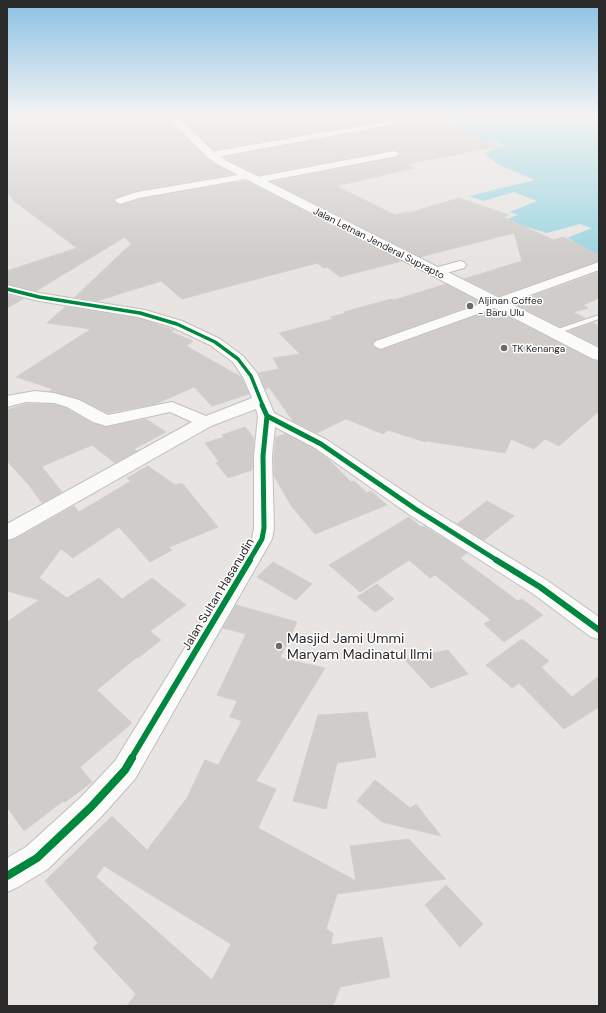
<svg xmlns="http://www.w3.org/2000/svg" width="606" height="1013" font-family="'DM Sans',sans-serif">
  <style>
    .water { fill: #9dd5e0 }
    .building { fill: #cfccca; stroke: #d2cfcd; fill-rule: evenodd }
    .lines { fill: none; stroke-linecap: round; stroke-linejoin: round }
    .lane-casing { stroke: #c0bfbf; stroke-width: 2 }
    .street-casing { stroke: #c0bfbf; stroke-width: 2 }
    .secondary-casing { stroke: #c0bfbf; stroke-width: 2 }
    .lane { fill: #fbfbfa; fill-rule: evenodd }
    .street { fill: #fbfbfa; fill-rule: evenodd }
    .secondary { fill: #fbfbfa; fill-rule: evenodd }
    .cycleway-far3-casing { stroke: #fff; stroke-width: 5.5 }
    .cycleway-far2-casing { stroke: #fff; stroke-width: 8 }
    .cycleway-far1-casing { stroke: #fff; stroke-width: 8 }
    .cycleway-casing { stroke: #fff; stroke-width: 10 }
    .cycleway-far3 { stroke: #00873e; stroke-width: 3.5 }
    .cycleway-far2 { stroke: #00873e; stroke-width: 5 }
    .cycleway-far1 { stroke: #00873e; stroke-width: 6 }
    .cycleway { stroke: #00873e; stroke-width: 8 }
    .poi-dot { fill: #6c6b6a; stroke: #fff; stroke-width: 1.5 }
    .labels { text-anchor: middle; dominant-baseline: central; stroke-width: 3; stroke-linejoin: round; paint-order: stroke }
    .far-street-label { font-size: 10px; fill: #2a2a2a; stroke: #fff }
    .far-poi-label { font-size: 10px; fill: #2a2a2a; stroke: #fff; text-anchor: start }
    .street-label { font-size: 12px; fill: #2a2a2a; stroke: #fff }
    .near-poi-label { font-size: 14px; fill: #2a2a2a; stroke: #fff; text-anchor: start }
  </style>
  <rect width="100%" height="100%" fill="#e7e4e1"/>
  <path class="water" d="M 530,115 L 599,115 L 599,255 L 581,261 L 550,251 L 574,241 L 567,238 L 592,228 L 580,224 L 547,233 L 527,227 L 499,235 L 499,222 L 518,215 L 510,212 L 537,201 L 514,192 L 483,201 L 469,196 L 535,180 L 497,164 L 484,153 L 504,145 L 492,141 L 477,145 L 447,127 Z"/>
  <path class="building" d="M 7,115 L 80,115 L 81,122 L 93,121 L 95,123 L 144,115 L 165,115 L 206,158 L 233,174 L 137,191 L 116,198 L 114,202 L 120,205 L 139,199 L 246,181 L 402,261 L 340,277 L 327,267 L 324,268 L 317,263 L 182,299 L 161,281 L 97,301 L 75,297 L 131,244 L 125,237 L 36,291 L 7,284 L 7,271 L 77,248 L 14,201 L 7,191 Z
    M 206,115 L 422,115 L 435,120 L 435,123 L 439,122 L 499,146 L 407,164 L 415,168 L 336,186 L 395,215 L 406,212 L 409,213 L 459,198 L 509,215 L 503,217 L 554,240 L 563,237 L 599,255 L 599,261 L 499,296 L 464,279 L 522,261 L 514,233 L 420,257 L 272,182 L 397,157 L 400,154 L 397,151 L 394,150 L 259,175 L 224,157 L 391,126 L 393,124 L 393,122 L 388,120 L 214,150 L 183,119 Z
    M 599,272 L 599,298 L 583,305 L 588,308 L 573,312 L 585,318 L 560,327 L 513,303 Z
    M 446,284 L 481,302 L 376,340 L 372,345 L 375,348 L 382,350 L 494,309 L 592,360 L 599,361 L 599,411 L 559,446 L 545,439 L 534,449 L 511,439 L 505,453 L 426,441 L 425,442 L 388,430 L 383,434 L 346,419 L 317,433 L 293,421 L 269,387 L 265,389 L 259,373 L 279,369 L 273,358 L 300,354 L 279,333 L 333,319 L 330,317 L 346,313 L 344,312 L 391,299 L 394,300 Z
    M 7,295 L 23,299 L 7,308 Z
    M 65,307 L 138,318 L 174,330 L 171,332 L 193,341 L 186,346 L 241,377 L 249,394 L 212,406 L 194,387 L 155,404 L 108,413 L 80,399 L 49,391 L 53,389 L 16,377 L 91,329 L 47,323 Z
    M 593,323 L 599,326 L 599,346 L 569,331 Z
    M 26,404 L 54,404 L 66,408 L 92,423 L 106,427 L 146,419 L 166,432 L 134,449 L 137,451 L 115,463 L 92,445 L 43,466 L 42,467 L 62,492 L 42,503 L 28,484 L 7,461 L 7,410 Z
    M 245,427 L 254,438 L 252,470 L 228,478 L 216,463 L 219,462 L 205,443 L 224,437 L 222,435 Z
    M 286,434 L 314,449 L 328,459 L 351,482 L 354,481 L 367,493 L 371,491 L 387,505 L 315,534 L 292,507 L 274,476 L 274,456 L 276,437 Z
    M 148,466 L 175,485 L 182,483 L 218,527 L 169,547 L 172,550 L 150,562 L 119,527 L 73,558 L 61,549 L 39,578 L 67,598 L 99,578 L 122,599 L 152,578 L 186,605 L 150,631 L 161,640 L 138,658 L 137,657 L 97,690 L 132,723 L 80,767 L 92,782 L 65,802 L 63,801 L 24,831 L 7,807 L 7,622 L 39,600 L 7,591 L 7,541 L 15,539 L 74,506 L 79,512 L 131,481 L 127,478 Z
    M 487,501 L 514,516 L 484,540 L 457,524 Z
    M 409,517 L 421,527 L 424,526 L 467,553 L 460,558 L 518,601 L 522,599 L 543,615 L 504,642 L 484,624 L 491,620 L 435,575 L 430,578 L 409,560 L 360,592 L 329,565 Z
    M 273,562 L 312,584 L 296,600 L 257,577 Z
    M 377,584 L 394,599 L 375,612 L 357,597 Z
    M 236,605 L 297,622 L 280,658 L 325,668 L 256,781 L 276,789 L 258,828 L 356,881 L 350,846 L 409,839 L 446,879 L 337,894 L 326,929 L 333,933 L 331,945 L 382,937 L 390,977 L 340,987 L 333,1006 L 127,1006 L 136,994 L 93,948 L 98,943 L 45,881 L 112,816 L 147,850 L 187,798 L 205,760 L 218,765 L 242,721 L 230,717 L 237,701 L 217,695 L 246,634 L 223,628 ZM 104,866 L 231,944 L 212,980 L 96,877 Z
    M 522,639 L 549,661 L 541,667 L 572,697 L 599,676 L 599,707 L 564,729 L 519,683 L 512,688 L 486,665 Z
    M 448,650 L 468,674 L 431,688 L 404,659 Z
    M 367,712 L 376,757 L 337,763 L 326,809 L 293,801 L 318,715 Z
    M 375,780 L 410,808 L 416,804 L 441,836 L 382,822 L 357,801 Z
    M 446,885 L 483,924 L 460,947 L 425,905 Z"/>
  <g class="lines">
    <defs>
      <path id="lane" d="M 186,115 L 205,115 L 173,119 L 171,118 Z
        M 599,315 L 599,319 L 556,334 L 553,334 L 549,332 Z"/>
      <path id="street" d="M 388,121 L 392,123 L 391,125 L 211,158 L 206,155 L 211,152 Z
        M 394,151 L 397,152 L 399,154 L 397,156 L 257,183 L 252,180 L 257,177 Z
        M 249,173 L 254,176 L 252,178 L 139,198 L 120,204 L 115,201 L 116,199 L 137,192 Z
        M 460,261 L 464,262 L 466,265 L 464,268 L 436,276 L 431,275 L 430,272 L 431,269 Z
        M 599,262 L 599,270 L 386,347 L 381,349 L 376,347 L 373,344 L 376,341 Z
        M 7,285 L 39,293 L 145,310 L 182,321 L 220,339 L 243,356 L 257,373 L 274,413 L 327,440 L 424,505 L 548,581 L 599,617 L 599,639 L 591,637 L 532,593 L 410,515 L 315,448 L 275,427 L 272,456 L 274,528 L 272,539 L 135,779 L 101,817 L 48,869 L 18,887 L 7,892 L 7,858 L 26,847 L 81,797 L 115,761 L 252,539 L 254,528 L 254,456 L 258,416 L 256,409 L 211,426 L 14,538 L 7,540 L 7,524 L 192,422 L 170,412 L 106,426 L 93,422 L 67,407 L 54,403 L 26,402 L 7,407 L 7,396 L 35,391 L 54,393 L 79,400 L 108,415 L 172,402 L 206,416 L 252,398 L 243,377 L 233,362 L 210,345 L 172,327 L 138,317 L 39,301 L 7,293 Z"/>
      <path id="secondary" d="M 166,115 L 176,115 L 215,153 L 225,160 L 599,348 L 599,360 L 593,359 L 217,164 L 207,157 Z"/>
    </defs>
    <use href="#lane" class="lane-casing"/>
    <use href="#street" class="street-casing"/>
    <use href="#secondary" class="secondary-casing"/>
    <use href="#lane" class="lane"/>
    <use href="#street" class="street"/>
    <use href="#secondary" class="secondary"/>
    <defs>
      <path id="cycleway-far3" d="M 7,289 L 39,297 L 140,313 L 177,324 L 215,342 L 238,359 L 251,376 L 263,406"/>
      <path id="cycleway-far2" d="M 267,416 L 321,444 L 417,510 L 498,561
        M 249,561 L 262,539 L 264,528 L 263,456 L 267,416 L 262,405"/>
      <path id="cycleway-far1" d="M 496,560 L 540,587 L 599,630
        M 131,759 L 250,560"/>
      <path id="cycleway" d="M 7,876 L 37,858 L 91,807 L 125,770 L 132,758"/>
    </defs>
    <use href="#cycleway-far3" class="cycleway-far3-casing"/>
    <use href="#cycleway-far2" class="cycleway-far2-casing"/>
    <use href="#cycleway-far1" class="cycleway-far1-casing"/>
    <use href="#cycleway" class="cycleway-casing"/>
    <use href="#cycleway-far3" class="cycleway-far3"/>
    <use href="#cycleway-far2" class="cycleway-far2"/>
    <use href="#cycleway-far1" class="cycleway-far1"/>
    <use href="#cycleway" class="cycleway"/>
  </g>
  <linearGradient id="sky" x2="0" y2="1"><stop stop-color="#8ac1e5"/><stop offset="0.45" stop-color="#f4f3f2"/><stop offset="1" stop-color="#f4f3f2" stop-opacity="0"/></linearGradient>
  <rect width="606" height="257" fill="url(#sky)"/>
  <g class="poi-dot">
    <circle cx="470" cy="306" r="4"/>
    <circle cx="504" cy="348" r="4"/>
    <circle cx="279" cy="646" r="4"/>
  </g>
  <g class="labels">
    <g class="far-street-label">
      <text transform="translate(379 243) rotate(27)">Jalan Letnan Jenderal Suprapto</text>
    </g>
    <g class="far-poi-label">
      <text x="478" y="300">Aljinan Coffee<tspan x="478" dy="12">- Baru Ulu</tspan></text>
      <text x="512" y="348">TK Kenanga</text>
    </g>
    <g class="street-label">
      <text transform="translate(218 594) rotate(-59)">Jalan Sultan Hasanudin</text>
    </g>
    <g class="near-poi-label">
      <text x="287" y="638">Masjid Jami Ummi<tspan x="287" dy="16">Maryam Madinatul Ilmi</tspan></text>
    </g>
  </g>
  <rect width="606" height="1013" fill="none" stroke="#2a2a2a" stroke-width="16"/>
</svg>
